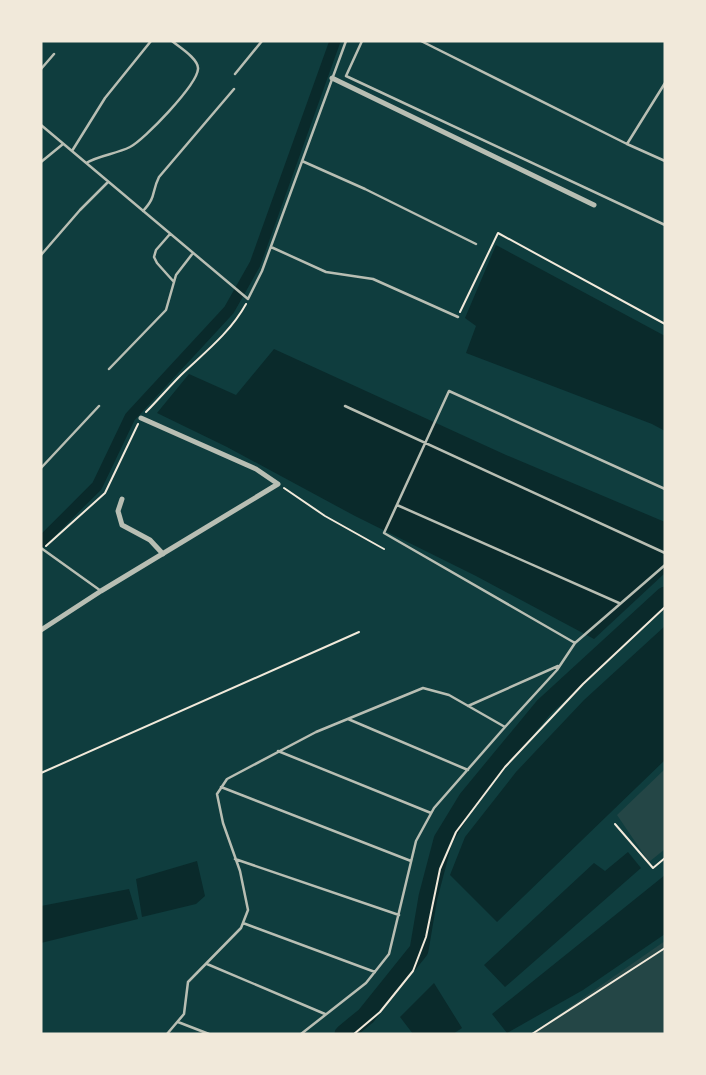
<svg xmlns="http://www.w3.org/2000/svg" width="706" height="1075" font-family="Overpass,sans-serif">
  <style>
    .green { fill: #244646 }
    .water { fill: #0a2a2b }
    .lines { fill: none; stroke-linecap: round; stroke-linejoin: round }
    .canal { stroke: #0a2a2b; stroke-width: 11 }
    .river { stroke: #0a2a2b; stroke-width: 19 }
    .path { stroke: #f1e9da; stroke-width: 2 }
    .service { stroke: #b8beb3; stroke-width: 2.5 }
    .minor { stroke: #b8beb3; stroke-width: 5 }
  </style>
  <rect width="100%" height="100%" fill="#0f3d3e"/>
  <path class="green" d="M 665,769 L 665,849 L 649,862 L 617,815 Z
    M 665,941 L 665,1034 L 531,1034 Z"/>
  <path class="water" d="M 496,245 L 665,336 L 665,431 L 652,424 L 466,353 L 476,326 L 465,318 Z
    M 274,349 L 506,455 L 665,522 L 665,573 L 594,639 L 476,576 L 355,516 L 227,447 L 157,413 L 189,374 L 236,395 Z
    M 665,626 L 665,760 L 497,922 L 450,875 L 465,837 L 516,772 L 584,700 Z
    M 628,852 L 641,868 L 505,987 L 484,965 L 594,863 L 605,871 Z
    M 197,861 L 205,896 L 196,904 L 142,917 L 136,879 Z
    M 665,875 L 665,934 L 583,990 L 507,1033 L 492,1014 Z
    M 129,889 L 138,919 L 41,943 L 41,906 Z
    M 434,983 L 462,1028 L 453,1034 L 413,1034 L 400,1017 Z"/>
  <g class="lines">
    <path class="canal" d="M 41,542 L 97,486 L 130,417 L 229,310 L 255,264 L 335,41"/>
    <path class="river" d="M 344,1034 L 366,1016 L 419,950 L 428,897 L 443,840 L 468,799 L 544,707 L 665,596"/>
    <path class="path" d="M 460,312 L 498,233 L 665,324
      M 146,412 C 158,400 169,387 181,375 C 204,353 230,333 246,304
      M 284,488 L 325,516 L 384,549
      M 46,546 L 105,493 L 138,424
      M 41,773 L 359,632
      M 615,824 L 653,868 L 665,858
      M 354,1034 L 380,1012 L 413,971 L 426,937 L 440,869 L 456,832 L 505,767 L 583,684 L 665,607
      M 532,1034 L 665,948"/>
    <path class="service" d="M 362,41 L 346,76 L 665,225
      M 421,41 L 627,144 L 665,83
      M 41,69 L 54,54
      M 235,74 L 262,41
      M 41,125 L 248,299 L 262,271 L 346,41
      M 627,144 L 665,161
      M 72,151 L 105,98 L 151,41
      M 302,161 L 365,189 L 476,244
      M 41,162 L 63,144
      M 86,163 C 100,155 116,154 130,147 C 144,140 197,85 198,69 C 199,59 179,47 172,41
      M 143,211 C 157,196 151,193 159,177 L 234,89
      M 170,234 L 156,250 L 154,257 L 157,263 L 174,282
      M 271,247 L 326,272 L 373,279 L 458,317
      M 41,255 L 80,210 L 108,182
      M 109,369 L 166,310 L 176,275 L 193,253
      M 345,406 L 665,553
      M 41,468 L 99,406
      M 397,505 L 619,603
      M 41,548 L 101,591
      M 575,643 L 384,533 L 449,391 L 665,489
      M 468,706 L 558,666
      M 348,719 L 468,770
      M 278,751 L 431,813
      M 221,787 L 411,861
      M 235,859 L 399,915
      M 243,923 L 375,972
      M 207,964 L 325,1014
      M 178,1022 L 209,1034
      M 167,1034 L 184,1014 L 188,982 L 241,928 L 248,910 L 240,871 L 223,823 L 217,794 L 227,779 L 316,732 L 423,688 L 449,695 L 505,727 L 557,670 L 575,643 L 665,565
      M 301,1034 L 366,983 L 389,954 L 416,841 L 434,808 L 505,727"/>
    <path class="minor" d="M 332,78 L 594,205
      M 122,499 L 118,511 L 122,525 L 150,540 L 163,554
      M 41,630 L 101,591 L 278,484 L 256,469 L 141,418"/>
  </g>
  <rect width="706" height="1075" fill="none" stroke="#f1e9da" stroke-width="85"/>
</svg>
